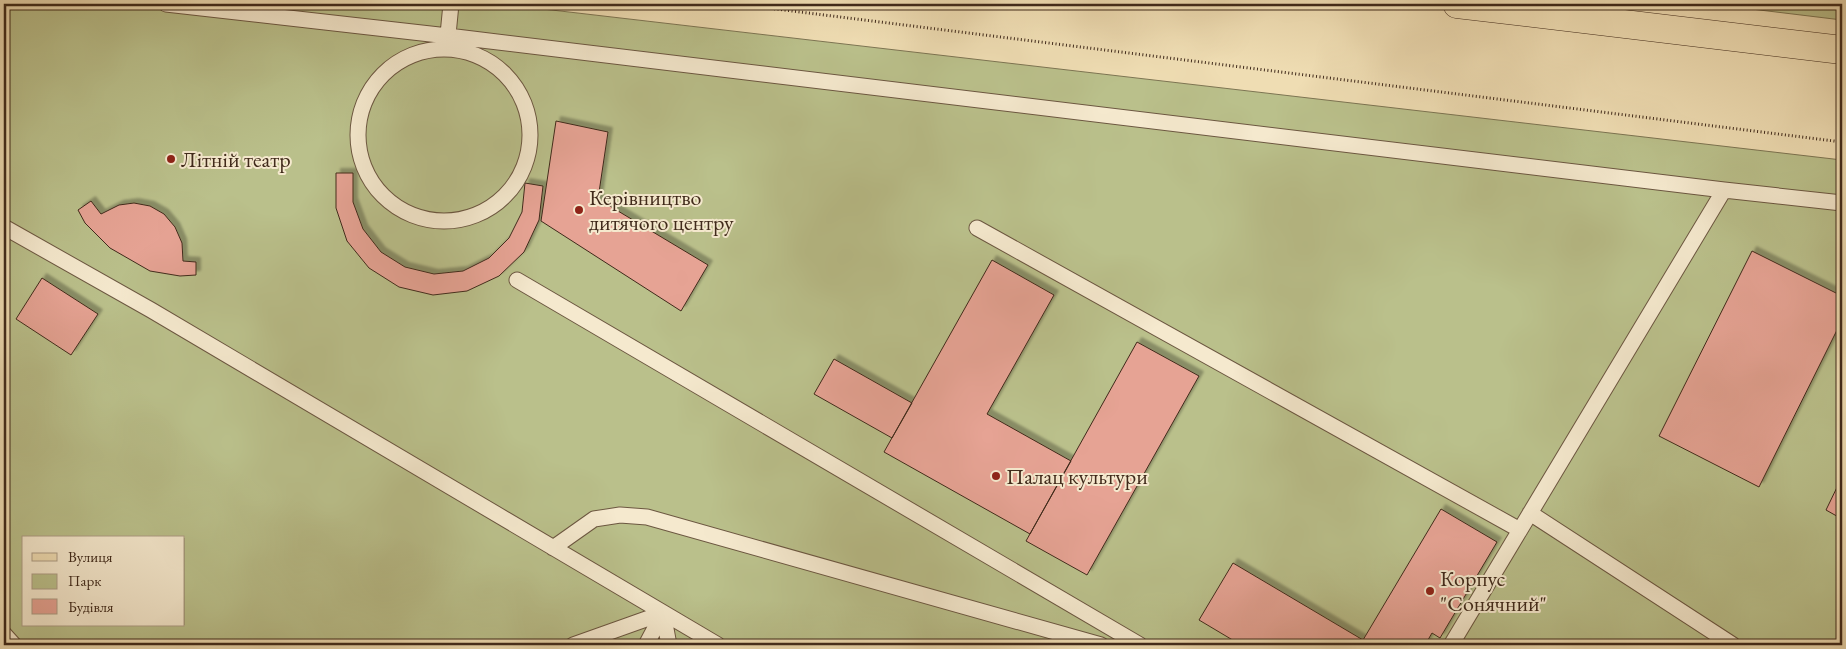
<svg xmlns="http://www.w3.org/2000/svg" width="1846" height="649" font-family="'EB Garamond',serif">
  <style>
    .green { fill: #bac08b; stroke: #7d7553; fill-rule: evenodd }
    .building { fill: #e6a394; stroke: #402a1b; filter: url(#shadow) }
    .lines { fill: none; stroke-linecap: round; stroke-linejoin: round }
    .service-casing { stroke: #6c5741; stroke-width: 17 }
    .primary-casing { stroke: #402a1b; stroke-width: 29 }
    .path { stroke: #402a1b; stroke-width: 3; stroke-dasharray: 1 2.5; stroke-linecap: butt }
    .service { stroke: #f5e9ce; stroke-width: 15 }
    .primary { stroke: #efddb3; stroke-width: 28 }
    .poi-dot { fill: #8f2418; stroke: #f5e9ce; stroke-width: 2 }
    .labels { text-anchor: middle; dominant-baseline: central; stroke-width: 4; stroke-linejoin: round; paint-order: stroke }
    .poi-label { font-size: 22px; fill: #402a1b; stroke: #f5e9ce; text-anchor: start }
  </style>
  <defs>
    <filter id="shadow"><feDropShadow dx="4.5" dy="-4.5" stdDeviation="1" flood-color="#0004"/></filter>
  </defs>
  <rect width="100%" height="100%" fill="#efddb3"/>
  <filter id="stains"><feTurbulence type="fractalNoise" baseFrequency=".004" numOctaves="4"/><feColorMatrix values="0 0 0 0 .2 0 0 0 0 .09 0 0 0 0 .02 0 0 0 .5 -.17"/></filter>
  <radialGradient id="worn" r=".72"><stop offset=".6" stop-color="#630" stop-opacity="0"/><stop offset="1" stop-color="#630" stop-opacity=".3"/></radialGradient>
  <path class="green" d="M 4,4 L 500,4 L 1842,160 L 1842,645 L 4,645 ZM 24,538 L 184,538 L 184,625 L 24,625 Z
    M 1710,4 L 1842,4 L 1842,20 Z"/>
  <path class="building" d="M 556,121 L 608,132 L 598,199 L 708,265 L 681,311 L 541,221 Z
    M 336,173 L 353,173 L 353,202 L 363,229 L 381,252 L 405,267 L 434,274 L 463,271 L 489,258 L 509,238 L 522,212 L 525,183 L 543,186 L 539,220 L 524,252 L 499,276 L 467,291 L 433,295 L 399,287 L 369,268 L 347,241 L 336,208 Z
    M 91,201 L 101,214 L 119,205 L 134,203 L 150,206 L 164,214 L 175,227 L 182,243 L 183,261 L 196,262 L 196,275 L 180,276 L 150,271 L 110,248 L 85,223 L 78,210 Z
    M 1752,251 L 1842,296 L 1842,320 L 1759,487 L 1659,436 Z
    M 992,260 L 1054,295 L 987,414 L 1071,461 L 1030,534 L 884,452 Z
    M 42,278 L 98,314 L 71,355 L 16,319 Z
    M 1137,342 L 1199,376 L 1087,575 L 1026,541 Z
    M 834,359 L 912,403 L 892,438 L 814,394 Z
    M 1842,477 L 1842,519 L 1826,510 Z
    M 1441,509 L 1497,542 L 1440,638 L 1432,633 L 1425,645 L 1241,645 L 1199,620 L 1233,563 L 1363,640 Z"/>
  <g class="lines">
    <defs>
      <path id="service" d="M 166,4 L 448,36 L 1724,190 L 1842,203
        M 447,45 L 451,4
        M358 135a86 86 0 1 1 172 0a86 86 0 1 1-172 0Z
        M 4,227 L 151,310 L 718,645
        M 977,228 L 1520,530
        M 517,280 L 1140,645
        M 1530,513 L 1733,645
        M 553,548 L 594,519 L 620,515 L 647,517 L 1101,645
        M 663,613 L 669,645
        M 4,634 L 14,645
        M 573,645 L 663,613
        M 646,645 L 663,613
        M 1451,645 L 1724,190"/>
      <path id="primary" d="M 1457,4 L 1842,50"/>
    </defs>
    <use href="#service" class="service-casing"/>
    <use href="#primary" class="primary-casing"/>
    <path class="path" d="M 736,4 L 1842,142"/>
    <use href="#service" class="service"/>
    <use href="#primary" class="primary"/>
  </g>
  <g class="poi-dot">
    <circle cx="171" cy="159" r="5"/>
    <circle cx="579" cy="210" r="5"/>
    <circle cx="996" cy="476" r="5"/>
    <circle cx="1430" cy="591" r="5"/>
  </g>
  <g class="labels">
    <g class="poi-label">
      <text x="181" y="159">Літній театр</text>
      <text x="589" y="197">Керівництво<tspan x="589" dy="25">дитячого центру</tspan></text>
      <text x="1006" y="476">Палац культури</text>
      <text x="1440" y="578">Корпус<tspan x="1440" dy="25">"Сонячний"</tspan></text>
    </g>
  </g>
  <rect width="1846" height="649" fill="none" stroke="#efddb3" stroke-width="20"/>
  <rect x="5" y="5" width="1836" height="639" fill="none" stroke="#402a1b" stroke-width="2.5"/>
  <rect x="10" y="10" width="1826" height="629" fill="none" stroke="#402a1b"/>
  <rect x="22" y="536" width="162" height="90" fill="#f5e9ce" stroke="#ad9d86"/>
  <rect x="32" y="553" width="25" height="8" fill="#efddb3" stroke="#ad9d86"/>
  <text x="68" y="562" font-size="15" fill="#402a1b">Вулиця</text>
  <rect x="32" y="574" width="25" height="15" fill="#bac08b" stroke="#ad9d86"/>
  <text x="68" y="586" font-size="15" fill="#402a1b">Парк</text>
  <rect x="32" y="599" width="25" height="15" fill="#e6a394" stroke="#ad9d86"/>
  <text x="68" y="612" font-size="15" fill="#402a1b">Будівля</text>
  <rect width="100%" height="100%" filter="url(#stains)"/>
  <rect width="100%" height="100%" fill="url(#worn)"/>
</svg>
